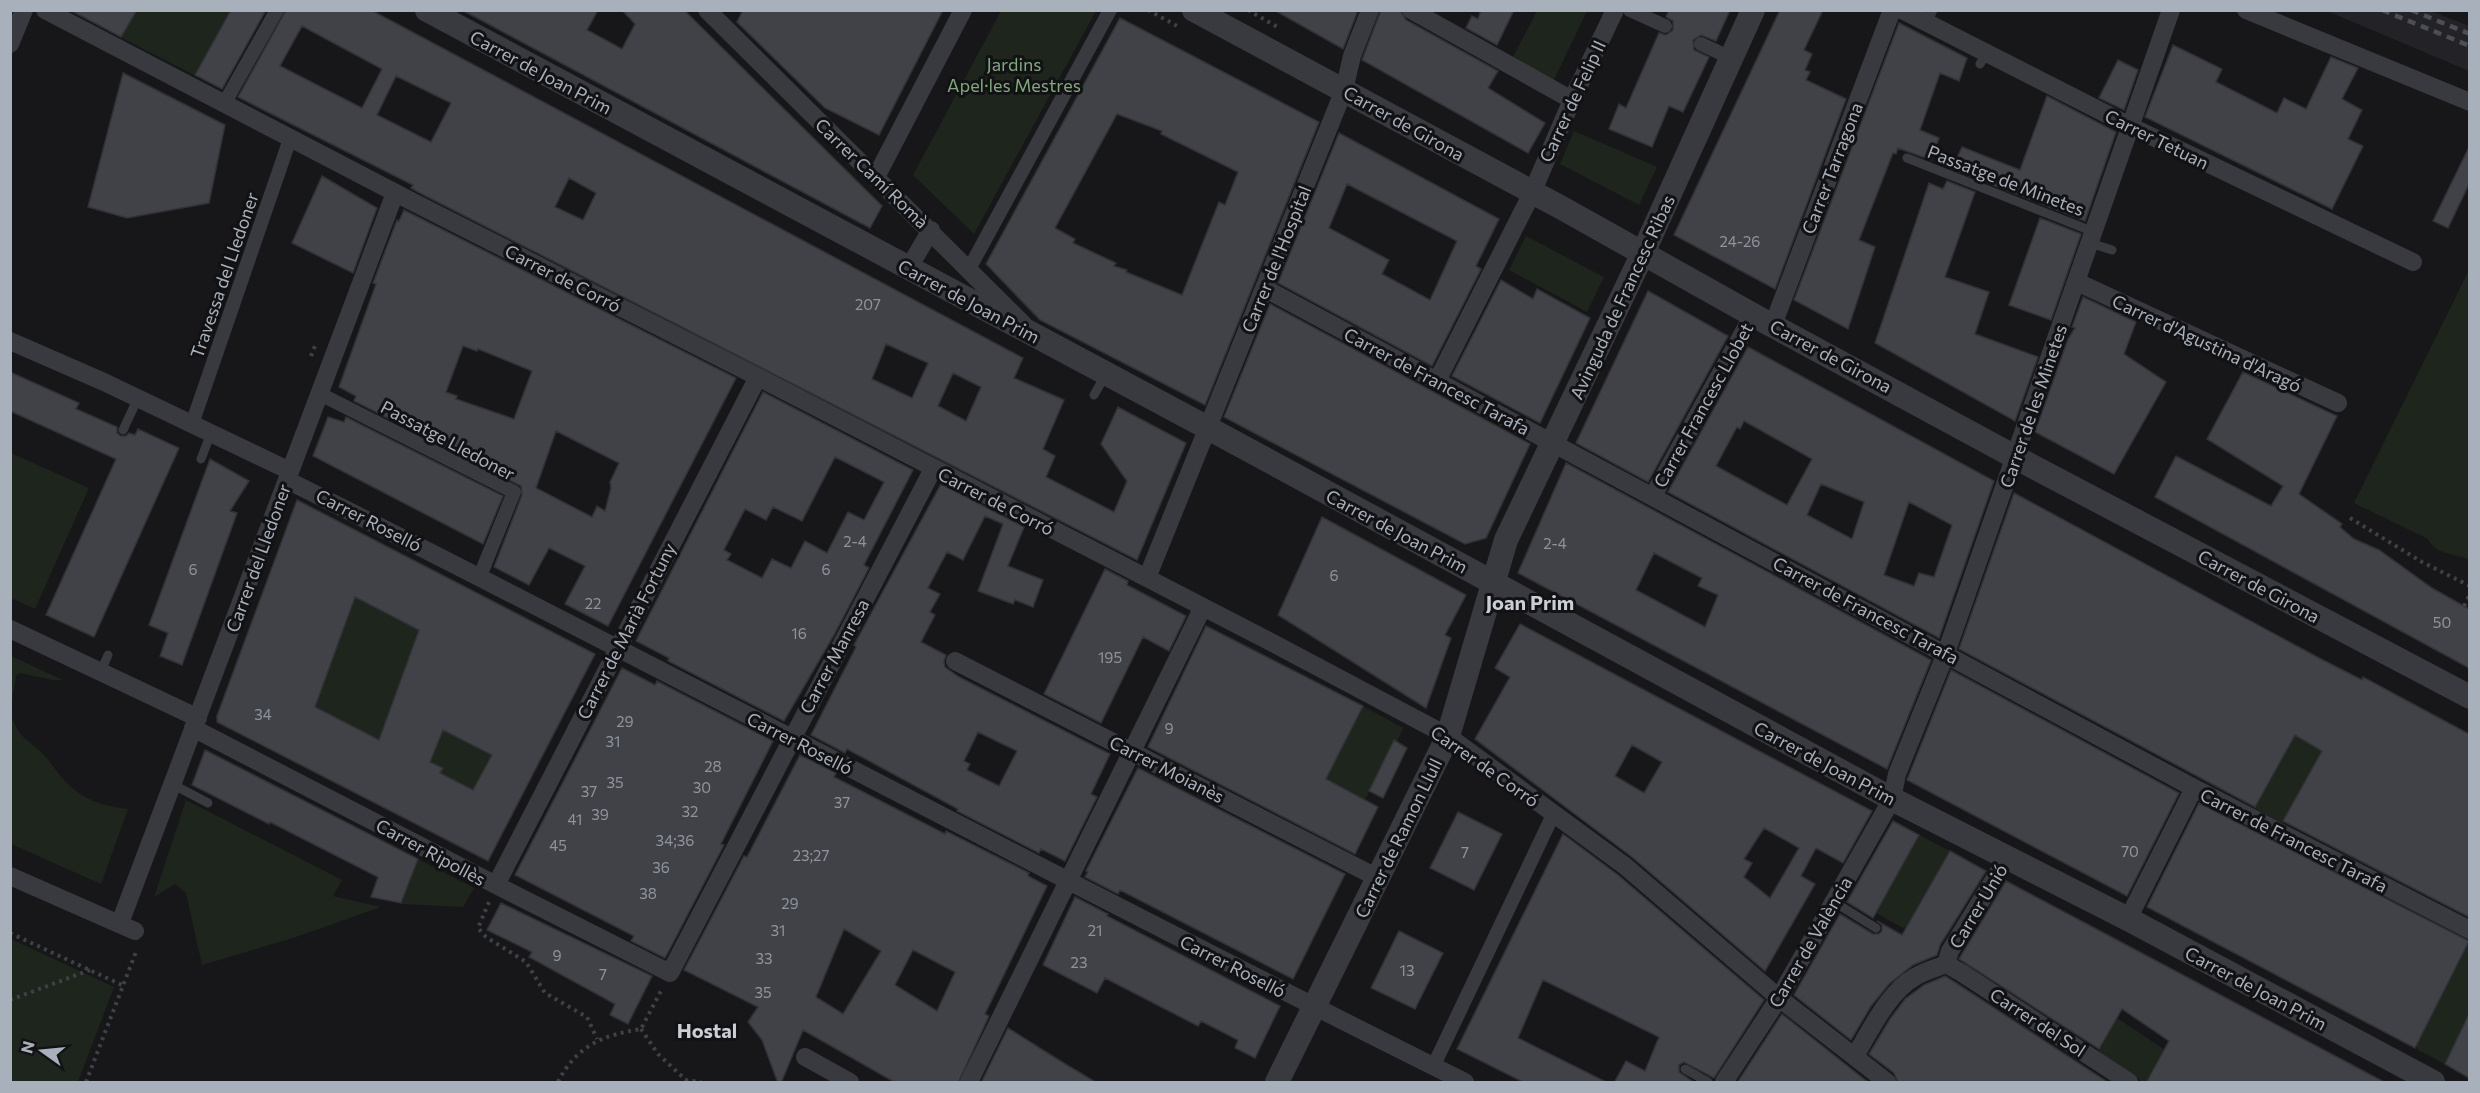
<svg xmlns="http://www.w3.org/2000/svg" width="2480" height="1093" font-family="Commissioner,sans-serif">
  <style>
    .built { fill: #232327 }
    .green { fill: #1d251d }
    .building { fill: #414247; stroke: #313236; stroke-width: 1.5; fill-rule: evenodd }
    .lines { fill: none; stroke-linecap: round; stroke-linejoin: round }
    .path { stroke: #3e4146; stroke-width: 4; stroke-dasharray: 3 4.5; stroke-linecap: butt }
    .service { stroke: #383a3f; stroke-width: 9 }
    .pedestrian { stroke: #383a3f; stroke-width: 14 }
    .minor { stroke: #383a3f; stroke-width: 18 }
    .tertiary { stroke: #383a3f; stroke-width: 24 }
    .rail { stroke: #4b4e54; stroke-width: 4.5; stroke-dasharray: 8 6; stroke-linecap: butt }
    .labels { text-anchor: middle; dominant-baseline: central; stroke-width: 6; stroke-linejoin: round; paint-order: stroke }
    .number-label { font-size: 15px; fill: #8e949e }
    .park-label { font-size: 18px; fill: #81a77d; stroke: #121215 }
    .street-label { font-size: 18px; fill: #a8b0bb; stroke: #121215 }
    .neighbourhood-label { font-size: 20px; font-weight: bold; fill: #cacfd6; stroke: #121215 }
  </style>
  <rect width="100%" height="100%" fill="#17171a"/>
  <path class="built" d="M 2327,11 L 2431,11 L 2469,26 L 2469,71 Z"/>
  <path class="green" d="M 137,11 L 231,11 L 194,75 L 120,37 Z
    M 1001,11 L 1096,11 L 974,234 L 913,175 Z
    M 1537,11 L 1587,11 L 1553,82 L 1513,57 Z
    M 1574,131 L 1657,167 L 1639,205 L 1560,164 Z
    M 1526,236 L 1604,277 L 1587,312 L 1509,270 Z
    M 2469,270 L 2469,560 C 2455,552 2437,557 2428,539 L 2354,503 Z
    M 11,453 L 89,488 L 35,609 L 11,598 Z
    M 355,597 L 419,630 L 379,740 L 312,706 L 316,704 Z
    M 11,656 L 63,680 L 53,680 L 20,673 L 16,676 L 11,707 Z
    M 1363,706 L 1403,728 L 1397,742 L 1394,741 L 1365,800 L 1326,780 Z
    M 11,715 C 21,741 25,736 42,753 C 51,762 57,773 66,782 C 83,800 103,806 128,809 L 101,884 L 11,844 Z
    M 443,730 L 492,756 L 473,790 L 440,773 L 442,767 L 429,762 L 428,739 L 438,744 Z
    M 2295,735 L 2322,751 L 2282,823 L 2254,808 Z
    M 186,800 L 342,880 L 333,896 L 381,907 L 296,937 L 202,965 L 186,893 L 175,884 L 154,897 Z
    M 1919,835 L 1950,851 L 1907,926 L 1903,928 L 1876,913 Z
    M 418,859 L 474,888 L 463,907 L 401,904 Z
    M 11,939 L 114,987 L 78,1082 L 11,1082 Z
    M 2469,943 L 2469,1014 L 2445,1064 L 2418,1050 L 2416,1046 Z
    M 2117,1018 L 2165,1050 L 2146,1082 L 2143,1082 L 2098,1052 Z"/>
  <path class="building" d="M 70,10 L 137,10 L 121,37 Z
    M 231,10 L 266,10 L 222,89 L 195,75 Z
    M 286,10 L 371,10 L 1023,358 L 1014,378 L 1064,400 L 1043,449 L 1055,456 L 1046,477 L 1114,512 L 1127,481 L 1101,444 L 1118,407 L 1186,443 L 1137,560 L 418,192 L 411,188 L 413,185 L 238,97 ZM 302,26 L 382,69 L 362,108 L 280,66 ZM 396,76 L 451,103 L 431,142 L 377,115 ZM 569,178 L 596,193 L 583,220 L 555,207 ZM 886,344 L 928,363 L 912,398 L 872,379 ZM 953,373 L 981,387 L 966,421 L 938,406 Z
    M 462,10 L 598,10 L 587,30 L 622,49 L 635,24 L 622,10 L 684,10 L 882,206 L 870,228 Z
    M 743,10 L 943,10 L 879,135 L 825,108 L 737,22 Z
    M 1274,10 L 1358,10 L 1343,49 Z
    M 1381,10 L 1400,10 L 1406,20 L 1498,71 L 1488,88 L 1545,123 L 1528,153 L 1362,60 Z
    M 1481,10 L 1514,10 L 1497,45 L 1466,28 L 1472,16 L 1478,19 Z
    M 1669,10 L 1730,10 L 1716,41 L 1701,35 L 1693,40 L 1694,50 L 1709,57 L 1683,112 L 1669,106 L 1652,147 L 1609,129 L 1619,104 L 1626,108 L 1659,33 L 1666,35 L 1673,30 L 1673,21 L 1666,17 Z
    M 1780,10 L 1823,10 L 1804,50 L 1812,54 L 1805,70 L 1810,72 L 1806,80 L 1846,99 L 1775,289 L 1674,235 Z
    M 1120,18 L 1319,122 L 1205,405 L 1040,320 L 986,264 ZM 1117,114 L 1162,131 L 1161,134 L 1238,172 L 1225,205 L 1219,202 L 1182,295 L 1126,272 L 1127,270 L 1114,266 L 1116,263 L 1073,243 L 1075,239 L 1055,228 Z
    M 1899,23 L 1967,58 L 1959,81 L 1940,73 L 1920,130 L 1939,138 L 1931,160 L 1898,148 L 1896,154 L 1893,153 L 1859,240 L 1875,247 L 1848,329 L 1794,300 Z
    M 2173,45 L 2222,69 L 2216,82 L 2277,113 L 2284,98 L 2306,109 L 2331,57 L 2358,68 L 2342,99 L 2362,110 L 2348,139 L 2363,146 L 2332,209 L 2145,117 Z
    M 2118,60 L 2138,70 L 2124,110 L 2099,98 Z
    M 123,73 L 225,125 L 209,203 L 127,218 L 88,207 Z
    M 2047,96 L 2116,132 L 2085,221 L 1952,169 L 1962,147 L 2020,170 Z
    M 1339,133 L 1499,219 L 1476,266 L 1481,269 L 1432,366 L 1278,283 ZM 1347,184 L 1457,241 L 1430,300 L 1382,274 L 1389,260 L 1329,228 Z
    M 2469,147 L 2469,184 L 2448,228 L 2433,221 Z
    M 322,176 L 377,208 L 353,273 L 292,243 Z
    M 1947,181 L 1975,192 L 1945,277 L 1989,292 L 1975,334 L 2038,357 L 2015,421 L 1875,343 L 1929,183 L 1943,189 Z
    M 404,210 L 736,378 L 608,626 L 565,604 L 585,566 L 549,548 L 529,585 L 494,567 L 522,495 L 521,486 L 354,401 L 356,396 L 339,387 L 376,284 L 373,283 L 397,220 L 399,221 ZM 463,346 L 477,351 L 478,349 L 532,371 L 514,419 L 456,399 L 457,396 L 446,392 ZM 556,431 L 619,463 L 610,482 L 611,488 L 605,511 L 597,506 L 592,517 L 536,488 Z
    M 2040,218 L 2081,234 L 2051,320 L 2009,305 Z
    M 1501,280 L 1533,299 L 1537,289 L 1590,318 L 1540,423 L 1452,376 Z
    M 1648,291 L 1728,336 L 1648,482 L 1576,443 Z
    M 2083,297 L 2136,322 L 2124,354 L 2166,382 L 2114,474 L 2035,432 L 2068,339 L 2075,328 L 2072,327 Z
    M 1270,304 L 1530,444 L 1486,538 L 1465,544 L 1224,417 Z
    M 1748,347 L 1994,481 L 1939,638 L 1668,492 ZM 1744,421 L 1812,459 L 1787,505 L 1716,466 L 1737,427 L 1740,429 ZM 1821,484 L 1864,502 L 1852,539 L 1807,515 ZM 1909,502 L 1952,525 L 1934,577 L 1919,573 L 1914,586 L 1884,575 Z
    M 10,372 L 79,403 L 76,409 L 117,427 L 117,433 L 121,436 L 126,436 L 129,433 L 135,435 L 138,429 L 179,448 L 94,637 L 46,615 L 116,459 L 10,411 Z
    M 2243,372 L 2337,416 L 2299,494 L 2342,524 L 2340,527 L 2354,539 L 2379,550 L 2432,588 L 2469,609 L 2469,668 L 2155,497 L 2176,456 L 2271,506 L 2283,486 L 2207,439 Z
    M 763,392 L 913,470 L 864,565 L 869,568 L 834,635 L 784,721 L 668,661 L 669,658 L 636,641 ZM 835,457 L 884,482 L 864,520 L 848,512 L 827,553 L 805,541 L 791,568 L 772,559 L 762,578 L 727,560 L 731,554 L 724,550 L 745,509 L 766,520 L 773,507 L 802,521 Z
    M 328,417 L 344,422 L 346,417 L 503,496 L 483,544 L 313,456 Z
    M 210,459 L 249,481 L 230,511 L 237,513 L 182,665 L 160,656 L 168,633 L 149,625 Z
    M 1566,463 L 1931,660 L 1887,769 L 1518,573 ZM 1654,553 L 1702,578 L 1698,586 L 1718,595 L 1705,627 L 1636,590 Z
    M 941,484 L 1024,527 L 1008,566 L 1043,580 L 1033,607 L 1015,600 L 1013,604 L 978,591 L 1003,524 L 985,516 L 963,560 L 947,552 L 928,588 L 940,594 L 930,612 L 935,615 L 921,642 L 946,655 L 944,661 L 945,667 L 959,677 L 1110,754 L 1091,794 L 1097,797 L 1065,861 L 1041,849 L 1039,853 L 957,811 L 958,809 L 847,749 L 845,753 L 811,735 L 856,647 L 854,645 ZM 978,732 L 1017,751 L 999,786 L 967,770 L 970,764 L 964,761 Z
    M 2014,493 L 2319,658 L 2362,680 L 2363,677 L 2469,734 L 2469,917 L 2283,821 L 2322,751 L 2295,735 L 2255,807 L 1959,649 Z
    M 297,500 L 595,654 L 488,861 L 217,722 L 217,716 ZM 355,597 L 419,630 L 379,740 L 315,707 ZM 443,730 L 492,755 L 473,790 L 440,773 L 443,768 L 430,762 Z
    M 1322,517 L 1466,595 L 1445,635 L 1451,638 L 1426,708 L 1278,615 Z
    M 1105,569 L 1128,581 L 1127,585 L 1186,616 L 1169,651 L 1143,637 L 1101,723 L 1044,694 Z
    M 1520,624 L 1872,811 L 1843,863 L 1816,848 L 1801,876 L 1815,884 L 1765,971 L 1632,857 L 1475,739 L 1510,677 L 1495,668 ZM 1632,745 L 1662,762 L 1644,793 L 1615,776 ZM 1764,828 L 1799,848 L 1770,898 L 1744,877 L 1752,863 L 1744,859 Z
    M 1206,626 L 1363,706 L 1326,779 L 1378,807 L 1355,854 L 1148,747 Z
    M 622,668 L 655,685 L 657,681 L 773,741 L 721,844 L 724,845 L 665,958 L 631,941 L 634,936 L 515,875 Z
    M 1951,670 L 2179,793 L 2127,896 L 1907,780 Z
    M 1394,740 L 1407,748 L 1383,798 L 1369,791 Z
    M 205,750 L 418,859 L 401,903 L 371,897 L 378,877 L 270,822 L 269,824 L 192,785 Z
    M 800,755 L 836,773 L 834,777 L 945,834 L 946,831 L 1029,873 L 1028,876 L 1047,886 L 985,1014 L 989,1016 L 958,1083 L 896,1083 L 803,1030 L 781,1083 L 778,1083 L 762,1040 L 748,1022 L 758,1007 L 684,970 L 744,856 L 747,857 ZM 844,929 L 881,951 L 843,1014 L 816,997 ZM 913,950 L 955,972 L 937,1011 L 895,985 Z
    M 1138,768 L 1345,874 L 1293,979 L 1120,890 L 1118,894 L 1085,877 L 1088,872 L 1086,871 Z
    M 2199,803 L 2469,941 L 2415,1048 L 2147,907 Z
    M 1458,812 L 1502,834 L 1474,890 L 1430,868 Z
    M 1893,821 L 1919,835 L 1873,918 L 1847,902 Z
    M 1563,834 L 1618,875 L 1764,1000 L 1714,1078 L 1684,1062 L 1679,1065 L 1679,1072 L 1695,1083 L 1614,1083 L 1626,1061 L 1645,1071 L 1659,1037 L 1543,980 L 1518,1038 L 1608,1083 L 1525,1083 L 1457,1049 Z
    M 1950,851 L 1986,871 L 1940,945 L 1937,955 L 1913,965 L 1889,984 L 1871,1006 L 1851,1040 L 1794,995 L 1840,914 L 1873,934 L 1879,934 L 1882,931 L 1882,925 L 1877,921 L 1902,935 Z
    M 2006,881 L 2102,932 L 2386,1083 L 2146,1083 L 2169,1041 L 2122,1009 L 2099,1049 L 1959,959 Z
    M 1075,897 L 1108,914 L 1107,916 L 1280,1006 L 1255,1058 L 1235,1048 L 1238,1040 L 1201,1021 L 1198,1026 L 1105,978 L 1097,993 L 1043,965 Z
    M 501,903 L 652,976 L 628,1024 L 610,1015 L 615,1004 L 529,957 L 532,952 L 487,930 Z
    M 1399,931 L 1443,953 L 1415,1009 L 1371,988 Z
    M 1945,976 L 1956,983 L 2109,1083 L 1898,1083 L 1894,1073 L 1869,1054 L 1890,1019 L 1905,999 L 1924,985 Z
    M 1782,1014 L 1869,1083 L 1737,1083 Z
    M 2469,1014 L 2469,1078 L 2445,1064 Z
    M 1008,1028 L 1062,1062 L 1097,1083 L 981,1083 Z"/>
  <g class="lines">
    <path class="path" d="M 1148,10 L 1179,27
      M 1248,10 L 1279,28
      M 311,356 L 315,346
      M 2350,518 L 2422,562 L 2470,586
      M 2464,606 L 2470,594
      M 489,902 L 478,928 L 486,937 L 526,962 L 545,993 L 587,1017 L 597,1039
      M 10,933 L 124,986
      M 10,1000 L 90,970
      M 641,1029 L 658,1054 L 688,1082
      M 685,1080 L 701,1082
      M 10,1082 L 11,1082
      M 86,1082 L 137,949
      M 558,1082 C 576,1046 603,1035 641,1029 L 662,989"/>
    <path class="service" d="M 1927,23 L 1933,10
      M 1980,64 L 1986,53
      M 1907,158 L 2094,232
      M 2090,243 L 2112,250
      M 1094,395 L 1106,374
      M 123,430 L 138,398
      M 201,459 L 211,433
      M 101,671 L 108,655
      M 172,784 L 208,803
      M 1834,902 L 1876,928
      M 1685,1069 L 1708,1082"/>
    <path class="pedestrian" d="M 1630,10 L 1665,26
      M 1701,44 L 1731,58
      M 224,104 L 277,10
      M 969,269 L 1110,10
      M 320,394 L 514,492 L 480,576
      M 192,424 L 290,139
      M 1433,1067 L 1553,815"/>
    <path class="minor" d="M 45,10 L 413,202 L 758,377 L 1267,640 L 1448,736 L 1625,866 L 1779,998 L 1887,1082
      M 707,10 L 1023,324
      M 1411,10 L 1572,100
      M 1902,10 L 2132,127 L 2413,262
      M 2246,10 L 2470,102
      M 10,44 L 24,10
      M 876,177 L 963,10
      M 908,269 L 931,230
      M 2077,282 L 2338,403
      M 1264,288 L 2194,788 L 2470,930
      M 1773,325 L 1892,10
      M 10,341 L 104,382 L 290,471
      M 1437,381 L 1532,193 L 1572,100 L 1615,10
      M 287,480 C 681,677 1070,886 1465,1082
      M 1653,496 L 1753,315
      M 1147,578 L 1344,90 L 1352,56 L 1370,10
      M 10,629 L 198,718
      M 955,661 L 1378,878
      M 193,728 L 496,885 L 670,973 L 933,469
      M 10,876 L 135,931
      M 496,885 L 758,377
      M 2128,919 L 2194,788
      M 120,923 L 395,193
      M 1946,964 L 1962,973 L 2129,1082
      M 1946,964 L 1950,951 L 2008,857
      M 1855,1056 C 1870,1031 1889,991 1915,977 C 1924,971 1936,968 1946,964
      M 805,1057 L 850,1082
      M 969,1082 L 1203,607
      M 1724,1082 L 1779,998 L 1892,799 L 1897,774 L 1946,653 L 2171,10"/>
    <path class="tertiary" d="M 427,10 L 1208,428 L 1892,799 L 2128,919 L 2433,1082
      M 1194,10 L 1562,208 L 1753,315 L 2028,464 L 2470,697
      M 1277,1082 L 1448,736 L 1506,540 L 1643,253 L 1753,10"/>
    <path class="rail" d="M 2382,10 L 2470,46
      M 2411,10 L 2470,34"/>
  </g>
  <g class="labels">
    <g class="number-label">
      <text x="1740" y="241">24-26</text>
      <text x="868" y="304">207</text>
      <text x="855" y="541">2-4</text>
      <text x="1555" y="543">2-4</text>
      <text x="193" y="569">6</text>
      <text x="826" y="569">6</text>
      <text x="1334" y="575">6</text>
      <text x="593" y="603">22</text>
      <text x="2442" y="622">50</text>
      <text x="799" y="633">16</text>
      <text x="1110" y="657">195</text>
      <text x="263" y="714">34</text>
      <text x="625" y="721">29</text>
      <text x="1169" y="728">9</text>
      <text x="613" y="741">31</text>
      <text x="713" y="766">28</text>
      <text x="615" y="782">35</text>
      <text x="702" y="787">30</text>
      <text x="589" y="791">37</text>
      <text x="842" y="802">37</text>
      <text x="690" y="811">32</text>
      <text x="600" y="814">39</text>
      <text x="575" y="819">41</text>
      <text x="675" y="840">34;36</text>
      <text x="558" y="845">45</text>
      <text x="2130" y="851">70</text>
      <text x="1465" y="852">7</text>
      <text x="811" y="855">23;27</text>
      <text x="661" y="867">36</text>
      <text x="648" y="893">38</text>
      <text x="790" y="903">29</text>
      <text x="778" y="930">31</text>
      <text x="1095" y="930">21</text>
      <text x="557" y="955">9</text>
      <text x="764" y="958">33</text>
      <text x="1079" y="962">23</text>
      <text x="1407" y="970">13</text>
      <text x="603" y="974">7</text>
      <text x="763" y="992">35</text>
    </g>
    <g class="park-label">
      <text x="1014" y="64">Jardins<tspan x="1014" dy="21">Apel·les Mestres</tspan></text>
    </g>
    <g class="street-label">
      <text transform="translate(541 72) rotate(28)">Carrer de Joan Prim</text>
      <text transform="translate(1572 101) rotate(-65)">Carrer de Felip II</text>
      <text transform="translate(1404 123) rotate(29)">Carrer de Girona</text>
      <text transform="translate(2157 139) rotate(26)">Carrer Tetuan</text>
      <text transform="translate(1832 168) rotate(-69)">Carrer Tarragona</text>
      <text transform="translate(872 173) rotate(44)">Carrer Camí Romà</text>
      <text transform="translate(2006 180) rotate(21)">Passatge de Minetes</text>
      <text transform="translate(1276 259) rotate(-68)">Carrer de l'Hospital</text>
      <text transform="translate(224 275) rotate(-71)">Travessa del Lledoner</text>
      <text transform="translate(563 278) rotate(27)">Carrer de Corró</text>
      <text transform="translate(1622 297) rotate(-65)">Avinguda de Francesc Ribas</text>
      <text transform="translate(969 301) rotate(28)">Carrer de Joan Prim</text>
      <text transform="translate(2207 343) rotate(25)">Carrer d'Agustina d'Aragó</text>
      <text transform="translate(1831 356) rotate(28)">Carrer de Girona</text>
      <text transform="translate(1437 381) rotate(28)">Carrer de Francesc Tarafa</text>
      <text transform="translate(1703 405) rotate(-61)">Carrer Francesc Llobet</text>
      <text transform="translate(2033 406) rotate(-71)">Carrer de les Minetes</text>
      <text transform="translate(448 440) rotate(28)">Passatge Lledoner</text>
      <text transform="translate(996 501) rotate(27)">Carrer de Corró</text>
      <text transform="translate(369 520) rotate(27)">Carrer Roselló</text>
      <text transform="translate(1397 531) rotate(28)">Carrer de Joan Prim</text>
      <text transform="translate(258 558) rotate(-70)">Carrer del Lledoner</text>
      <text transform="translate(2259 586) rotate(28)">Carrer de Girona</text>
      <text transform="translate(1866 610) rotate(28)">Carrer de Francesc Tarafa</text>
      <text transform="translate(626 631) rotate(-63)">Carrer de Marià Fortuny</text>
      <text transform="translate(834 656) rotate(-62)">Carrer Manresa</text>
      <text transform="translate(800 743) rotate(27)">Carrer Roselló</text>
      <text transform="translate(1825 763) rotate(28)">Carrer de Joan Prim</text>
      <text transform="translate(1485 766) rotate(35)">Carrer de Corró</text>
      <text transform="translate(1167 769) rotate(27)">Carrer Moianès</text>
      <text transform="translate(1398 838) rotate(-64)">Carrer de Ramon Llull</text>
      <text transform="translate(2294 840) rotate(27)">Carrer de Francesc Tarafa</text>
      <text transform="translate(431 852) rotate(28)">Carrer Ripollès</text>
      <text transform="translate(1978 906) rotate(-59)">Carrer Unió</text>
      <text transform="translate(1810 942) rotate(-60)">Carrer de València</text>
      <text transform="translate(1233 966) rotate(27)">Carrer Roselló</text>
      <text transform="translate(2256 988) rotate(28)">Carrer de Joan Prim</text>
      <text transform="translate(2038 1022) rotate(33)">Carrer del Sol</text>
    </g>
    <g class="neighbourhood-label">
      <text x="1530" y="602">Joan Prim</text>
      <text x="707" y="1030">Hostal</text>
    </g>
  </g>
  <rect width="2480" height="1093" fill="none" stroke="#a8b0bb" stroke-width="24"/>
  <g transform="translate(42 1051) rotate(285)" stroke="#121215" stroke-width="4.5" paint-order="stroke">
  <path d="M0-4.5L10 22L0 15L-10 22Z" fill="#a8b0bb"/>
  <text y="-9" font-size="16" font-weight="bold" text-anchor="middle" fill="#a8b0bb">N</text>
  </g>
</svg>
